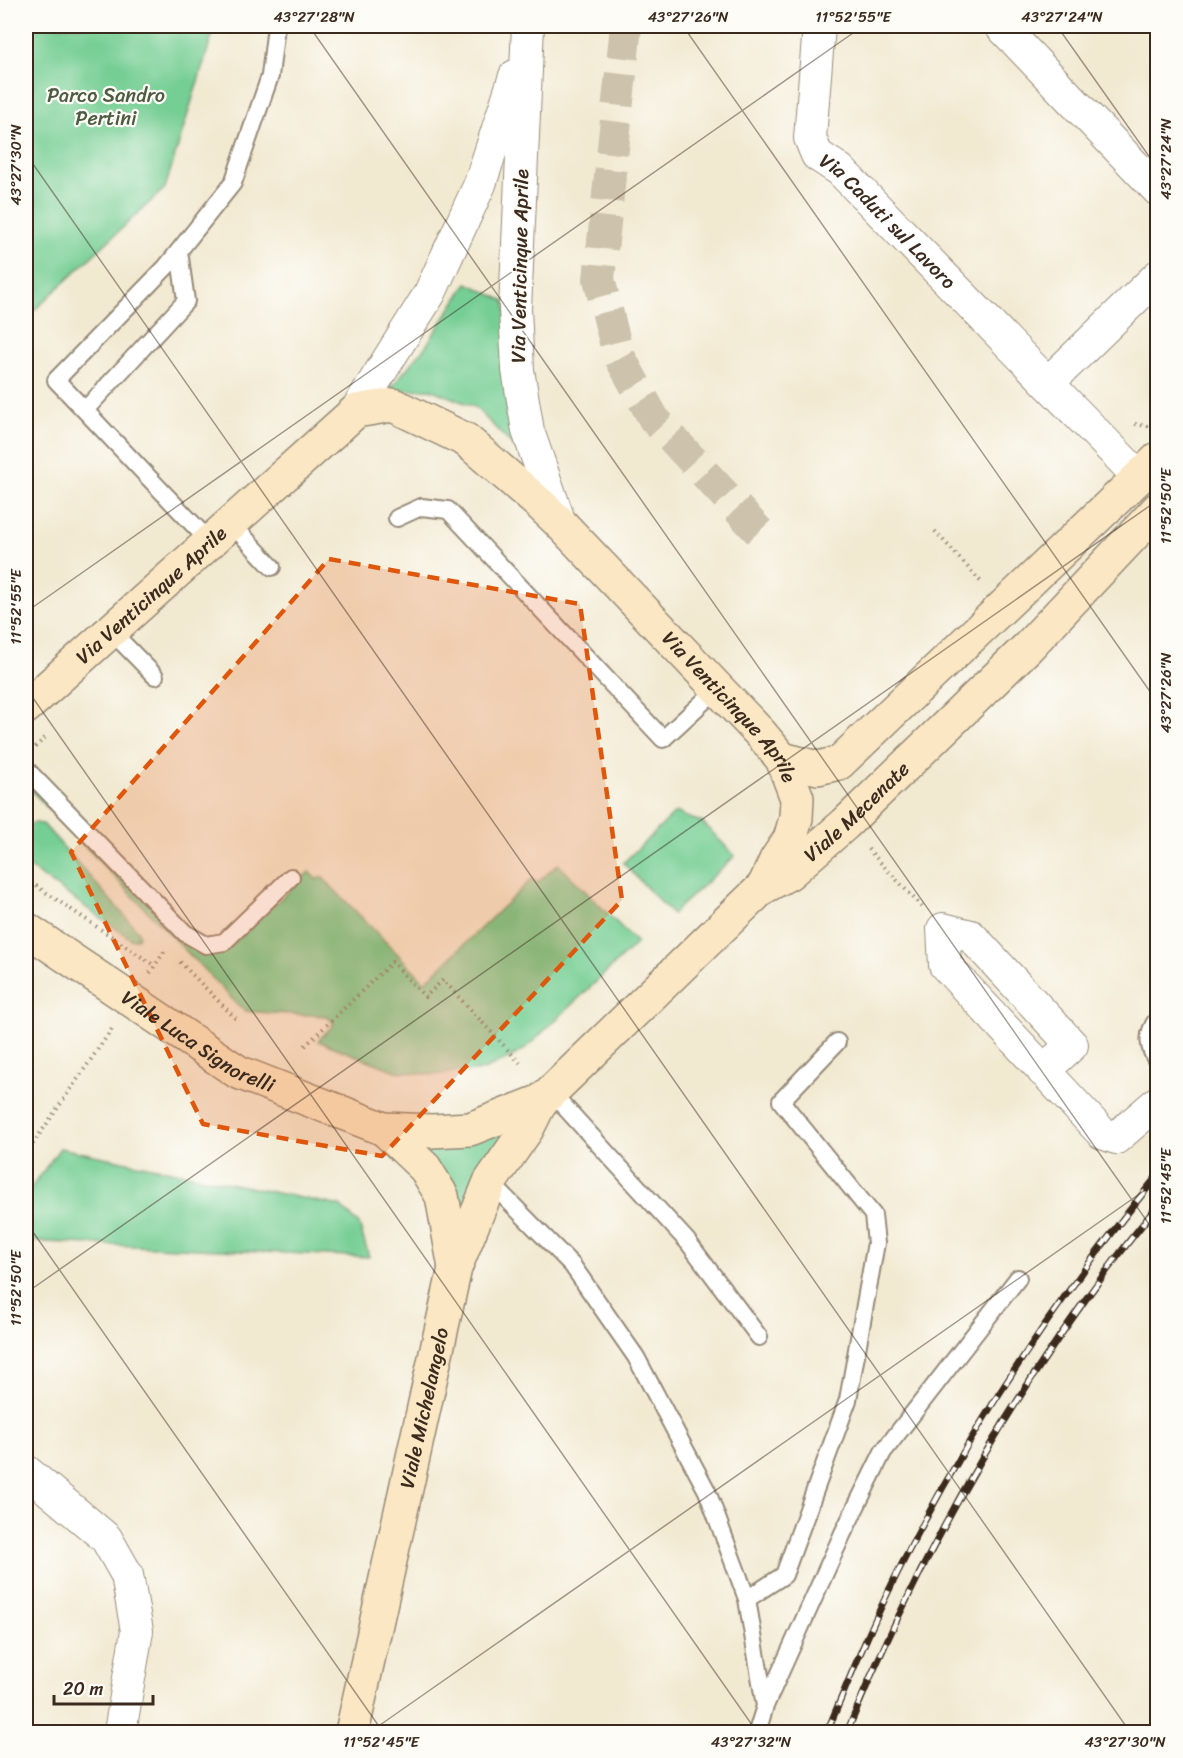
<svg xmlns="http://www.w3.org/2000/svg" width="1183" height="1758" font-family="Sriracha,sans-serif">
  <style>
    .green { fill: #75ce93; stroke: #587c58; stroke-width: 1.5 }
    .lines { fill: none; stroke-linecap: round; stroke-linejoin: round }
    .street-tunnel { stroke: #cdc3ad; stroke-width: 32; stroke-dasharray: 32 16; stroke-linecap: butt }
    .lane-casing { stroke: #968a78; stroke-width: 20 }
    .street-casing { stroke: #968a78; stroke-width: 34 }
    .secondary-casing { stroke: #968a78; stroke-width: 36 }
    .path { stroke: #968a78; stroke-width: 4; stroke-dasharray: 1.5 4.5; stroke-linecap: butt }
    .lane { stroke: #fff; stroke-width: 16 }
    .street { stroke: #fff; stroke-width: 32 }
    .secondary { stroke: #fbe7c3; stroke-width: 33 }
    .rail-casing { stroke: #3b2a1e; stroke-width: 7 }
    .rail { stroke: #fdfcf7; stroke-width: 4.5; stroke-dasharray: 14; stroke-linecap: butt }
    .marked { fill: #df570d; fill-opacity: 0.2; stroke: #df570d; stroke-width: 4.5; stroke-dasharray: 12 8; stroke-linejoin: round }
    .ticks { fill: none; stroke: #3b2a1e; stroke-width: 1.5; stroke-opacity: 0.45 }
    .labels { text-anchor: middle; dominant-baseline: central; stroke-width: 4.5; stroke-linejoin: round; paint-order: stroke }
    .park-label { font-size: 20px; fill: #4c5b41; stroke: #fdfcf7 }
    .street-label { font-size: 20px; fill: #3b2a1e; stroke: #fdfcf7 }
    .neatline { fill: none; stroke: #3b2a1e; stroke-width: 2 }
    .ticks-label { font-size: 15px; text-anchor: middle; fill: #3b2a1e }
  </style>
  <rect width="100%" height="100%" fill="#fdfcf7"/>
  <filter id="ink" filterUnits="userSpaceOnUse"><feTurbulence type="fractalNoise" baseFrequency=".0167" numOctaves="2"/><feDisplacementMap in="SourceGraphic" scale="12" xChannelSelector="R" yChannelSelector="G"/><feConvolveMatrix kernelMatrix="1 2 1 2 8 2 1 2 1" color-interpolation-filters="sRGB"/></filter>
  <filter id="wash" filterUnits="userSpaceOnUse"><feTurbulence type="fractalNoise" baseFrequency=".008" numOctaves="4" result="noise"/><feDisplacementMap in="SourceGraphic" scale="24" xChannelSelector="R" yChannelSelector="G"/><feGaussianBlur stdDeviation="1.35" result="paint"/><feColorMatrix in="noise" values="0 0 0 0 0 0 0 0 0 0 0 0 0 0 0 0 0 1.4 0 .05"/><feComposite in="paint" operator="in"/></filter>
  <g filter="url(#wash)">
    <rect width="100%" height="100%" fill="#f2e9d1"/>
    <path class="green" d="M 26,26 L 215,26 L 165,188 L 26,318 Z
      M 467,283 L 505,301 L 521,454 L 475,407 L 430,389 L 388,391 L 426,346 Z
      M 26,776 L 185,942 L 202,954 L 226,950 L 309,872 L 317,880 L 321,876 L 425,982 L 532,879 L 537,883 L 558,864 L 637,943 L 525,1049 L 506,1060 L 483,1070 L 433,1075 L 396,1071 L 318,1041 L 334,1024 L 327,1016 L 255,1012 L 246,1011 L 238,1005 L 26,785 Z
      M 676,812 L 686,817 L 702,822 L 735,856 L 672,914 L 623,863 Z
      M 34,823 L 43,824 L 138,931 L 139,936 L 136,939 L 131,939 L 26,865 L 26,825 Z
      M 517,1126 L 462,1217 L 421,1144 Z
      M 60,1148 L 340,1206 L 359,1224 L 369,1257 L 26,1241 L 26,1195 Z"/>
  </g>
  <g filter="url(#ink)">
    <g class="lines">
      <path class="street-tunnel" d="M 626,26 L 599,279 L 618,354 L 654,419 L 763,536"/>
      <defs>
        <path id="lane" d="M 85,410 L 186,301 L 179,251
          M 397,518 L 421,507 L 448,510 L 663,739 L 718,688
          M 230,522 L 272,567
          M 209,541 L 56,380 L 166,267 L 233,183 L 270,76 L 276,26
          M 110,630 L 155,676
          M 26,769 L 185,933 L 206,945 L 224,942 L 291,877
          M 1158,1018 C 1146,1034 1147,1046 1158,1063
          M 551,1092 L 688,1242 L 759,1337
          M 490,1182 L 572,1265 L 636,1357 L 707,1491 L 747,1599 L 765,1706
          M 747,1599 L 784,1575 L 848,1400 L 876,1243 L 873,1215 L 781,1101 L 837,1042
          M 757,1732 L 765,1706 L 843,1533 L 883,1452 L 1018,1278"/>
        <g id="street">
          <path d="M 528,26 L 515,309 L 518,370 L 528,431 L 560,523"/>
          <path id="s1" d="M 819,26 L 810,138 L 817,155 L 840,170 L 1139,477"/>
          <path d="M 1001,26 L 1158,190"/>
          <path d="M 1048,383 L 1158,276"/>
          <path d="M 356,411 L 430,293 L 480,184 L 515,76"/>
          <path d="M 1043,1071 L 1072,1045 L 971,936 L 943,929 L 945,965 L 1102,1133 L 1116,1138 L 1158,1102"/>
          <path d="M 26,1471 L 106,1538 L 127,1575 L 137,1631 L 120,1732"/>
        </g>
        <g id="secondary">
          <path id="s2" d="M 26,707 L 356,411 L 393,405 L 466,440 L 541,505 L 560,523 L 761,734 L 782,759 L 797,798 L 796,818 L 790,839 L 776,860 L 765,884"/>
          <path d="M 782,759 L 818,768 L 839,763 L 1158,459"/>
          <path id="s3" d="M 26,929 L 238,1072 L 384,1129 L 432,1131 L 470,1129 L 541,1101 L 551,1092 L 762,888 L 789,873 L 845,824 L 1028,647 L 1158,509"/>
          <path d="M 384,1129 L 425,1168 L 442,1196 L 455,1268"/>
          <path id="s4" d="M 352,1732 L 455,1268 L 490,1182 L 527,1129 L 541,1101"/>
        </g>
      </defs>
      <use href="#lane" class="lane-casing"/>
      <use href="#street" class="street-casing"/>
      <use href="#secondary" class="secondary-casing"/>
      <path class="path" d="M 26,354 L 31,360 L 26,365
        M 1135,424 L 1147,426 L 1158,419
        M 935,531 L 982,583
        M 35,747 L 47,736
        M 868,849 L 922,907
        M 26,879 L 155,966
        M 180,962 L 236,1019
        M 150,973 L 166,949
        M 305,1046 L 392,962 L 425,997 L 443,980 L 520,1063
        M 26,1154 L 114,1026"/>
      <use href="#lane" class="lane"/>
      <use href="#street" class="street"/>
      <use href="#secondary" class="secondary"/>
      <defs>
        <path id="rail" d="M 827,1732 C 852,1672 877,1612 907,1554 C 976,1420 1062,1292 1158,1175
          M 847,1732 C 925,1543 1028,1364 1158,1205"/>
      </defs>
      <use href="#rail" class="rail-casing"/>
      <use href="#rail" class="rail"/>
    </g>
  </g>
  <path class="marked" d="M 329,559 L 580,604 L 622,900 L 382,1156 L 203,1124 L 71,852 Z"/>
  <path class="ticks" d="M 309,26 L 1158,1237M 683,26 L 1158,703M 1057,26 L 1158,169M 26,154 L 1130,1732M 26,612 L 863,26M 26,688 L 757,1732M 26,1222 L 383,1732M 26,1293 L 1158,500M 370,1732 L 1158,1181"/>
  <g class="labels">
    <g class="park-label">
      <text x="106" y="95">Parco Sandro<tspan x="106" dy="23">Pertini</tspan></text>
    </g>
    <g class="street-label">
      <text stroke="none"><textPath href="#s1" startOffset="228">Via Caduti sul Lavoro</textPath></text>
      <text transform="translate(520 266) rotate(-89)">Via Venticinque Aprile</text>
      <text stroke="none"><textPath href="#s2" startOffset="168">Via Venticinque Aprile</textPath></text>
      <text stroke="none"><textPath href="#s2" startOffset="938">Via Venticinque Aprile</textPath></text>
      <text stroke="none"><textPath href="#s3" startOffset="1004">Viale Mecenate</textPath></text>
      <text stroke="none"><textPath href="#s3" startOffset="206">Viale Luca Signorelli</textPath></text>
      <text stroke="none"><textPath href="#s4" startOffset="332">Viale Michelangelo</textPath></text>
    </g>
  </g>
  <rect width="1183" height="1758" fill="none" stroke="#fdfcf7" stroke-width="66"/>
  <path d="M54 1695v9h99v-9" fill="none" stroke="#3b2a1e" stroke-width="3"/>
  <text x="63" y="1695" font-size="18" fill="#3b2a1e" stroke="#fdfcf7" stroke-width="4.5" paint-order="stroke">20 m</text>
  <rect x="33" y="33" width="1117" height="1692" class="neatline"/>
  <g class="ticks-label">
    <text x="314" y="22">43°27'28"N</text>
    <text x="688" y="22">43°27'26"N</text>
    <text x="853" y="22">11°52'55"E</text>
    <text x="1062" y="22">43°27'24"N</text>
    <text transform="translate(1166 159) rotate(-90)" y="5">43°27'24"N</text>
    <text transform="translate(16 165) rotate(-90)" y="5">43°27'30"N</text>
    <text transform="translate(1166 506) rotate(-90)" y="5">11°52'50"E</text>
    <text transform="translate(16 607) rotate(-90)" y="5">11°52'55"E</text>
    <text transform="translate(1166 693) rotate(-90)" y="5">43°27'26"N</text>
    <text transform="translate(1166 1186) rotate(-90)" y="5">11°52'45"E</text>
    <text transform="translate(16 1288) rotate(-90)" y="5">11°52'50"E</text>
    <text x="381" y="1747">11°52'45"E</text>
    <text x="751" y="1747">43°27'32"N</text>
    <text x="1125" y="1747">43°27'30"N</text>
  </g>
</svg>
